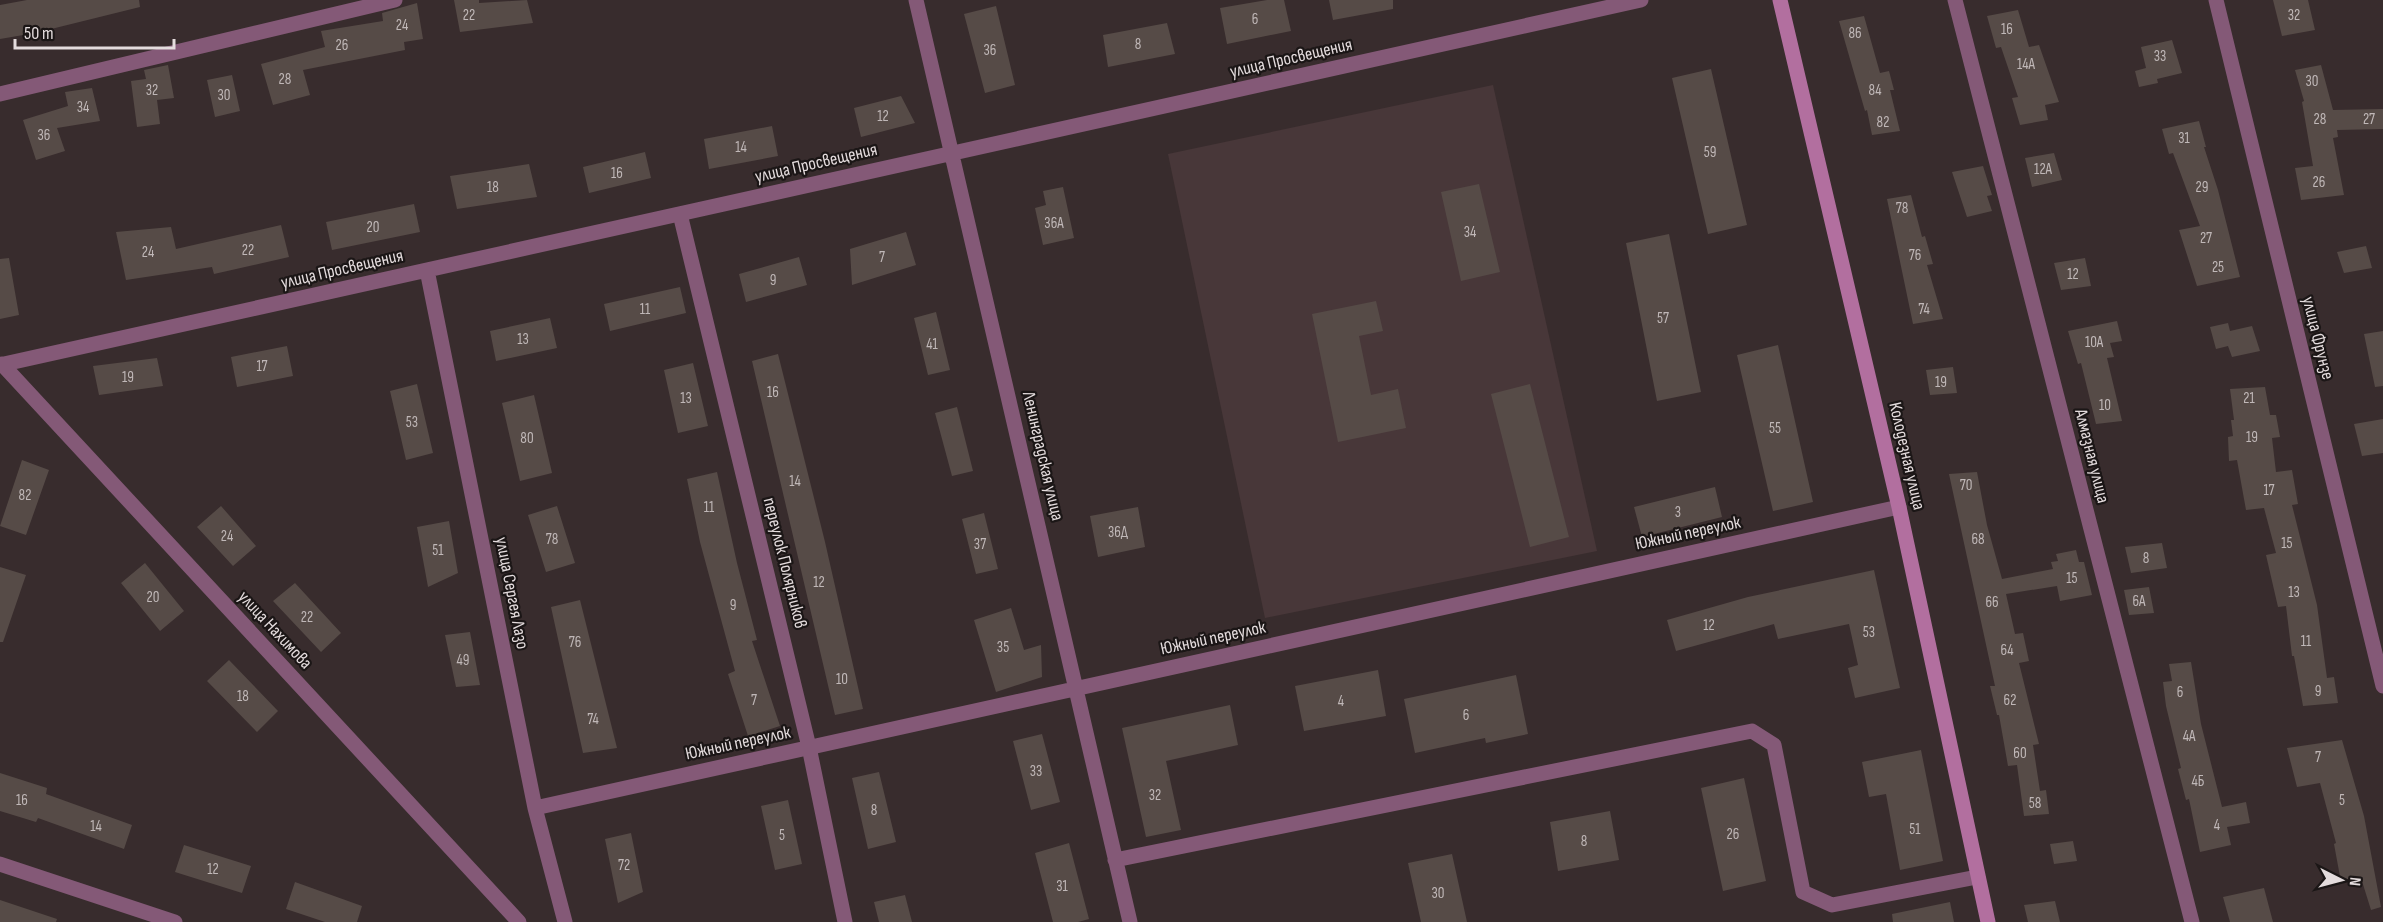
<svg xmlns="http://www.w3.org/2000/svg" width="2383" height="922" font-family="'Sofia Sans Condensed',sans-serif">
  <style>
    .built { fill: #483739 }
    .building { fill: #564b47 }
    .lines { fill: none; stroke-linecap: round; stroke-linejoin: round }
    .minor { stroke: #845977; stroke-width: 15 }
    .secondary { stroke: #b26f9f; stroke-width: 15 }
    .labels { text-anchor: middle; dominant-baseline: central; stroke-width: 4.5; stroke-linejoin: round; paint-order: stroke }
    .number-label { font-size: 15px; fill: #c0b8b8 }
    .street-label { font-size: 18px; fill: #e4dcdd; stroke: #1b1616 }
  </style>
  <rect width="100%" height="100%" fill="#382c2d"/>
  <path class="built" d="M 1493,85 L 1597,551 L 1265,618 L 1168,154 Z"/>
  <path class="building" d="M 27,0 L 139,0 L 140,7 L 35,33 L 0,39 L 0,5 Z
    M 454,0 L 479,0 L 479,3 L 527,0 L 533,23 L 460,32 Z
    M 1267,0 L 1284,0 L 1291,31 L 1227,44 L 1220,8 Z
    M 1329,0 L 1393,0 L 1393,9 L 1333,20 Z
    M 2273,0 L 2308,0 L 2315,30 L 2282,36 Z
    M 417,3 L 423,39 L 404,42 L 405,50 L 303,70 L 310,95 L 273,105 L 261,64 L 325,47 L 321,31 L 383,21 L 382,13 Z
    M 996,6 L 1015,85 L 985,93 L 964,14 Z
    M 2018,10 L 2029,47 L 2039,45 L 2059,102 L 2045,105 L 2048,120 L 2020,125 L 2012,98 L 2018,97 L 2001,47 L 1996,48 L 1987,16 Z
    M 1864,16 L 1880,73 L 1889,71 L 1894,90 L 1890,90 L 1900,131 L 1872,135 L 1867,110 L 1865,111 L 1839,21 Z
    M 1167,23 L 1175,54 L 1108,67 L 1103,35 Z
    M 2172,40 L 2182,73 L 2157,79 L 2158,83 L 2139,87 L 2135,71 L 2146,68 L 2141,47 Z
    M 168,65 L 174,98 L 157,100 L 160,124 L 137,127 L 131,81 L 146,79 L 144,70 Z
    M 2321,65 L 2333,110 L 2383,109 L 2383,129 L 2337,130 L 2338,137 L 2333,138 L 2344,195 L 2301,200 L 2295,168 L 2313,166 L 2302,102 L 2304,101 L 2295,70 Z
    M 1711,69 L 1747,225 L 1708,234 L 1672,78 Z
    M 232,75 L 240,111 L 215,117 L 207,80 Z
    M 92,88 L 100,121 L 57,128 L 65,151 L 36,160 L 23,120 L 68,106 L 65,92 Z
    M 901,96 L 915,123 L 861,137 L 854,108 Z
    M 2199,121 L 2206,147 L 2204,147 L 2218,190 L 2240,277 L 2197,286 L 2179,230 L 2200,226 L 2173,153 L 2169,154 L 2162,129 Z
    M 772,126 L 778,156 L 709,169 L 704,139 Z
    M 645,152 L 651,178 L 589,193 L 583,167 Z
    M 2054,153 L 2062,180 L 2032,187 L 2025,158 Z
    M 529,164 L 537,197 L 457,209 L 450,176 Z
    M 1983,166 L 1992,195 L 1987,196 L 1992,211 L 1967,217 L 1952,172 Z
    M 1479,184 L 1500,272 L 1461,281 L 1441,192 Z
    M 1063,187 L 1074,238 L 1043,245 L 1035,208 L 1046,205 L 1043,191 Z
    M 1911,195 L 1922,237 L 1925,236 L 1933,264 L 1927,265 L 1943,319 L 1913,324 L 1887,199 Z
    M 414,204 L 420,232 L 332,250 L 326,222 Z
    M 281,225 L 289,257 L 214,274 L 212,267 L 126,280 L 116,232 L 171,227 L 176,249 Z
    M 906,232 L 916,265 L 852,285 L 850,249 Z
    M 1669,234 L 1701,392 L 1657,401 L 1626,243 Z
    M 2366,246 L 2372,268 L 2344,273 L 2337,252 Z
    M 799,257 L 807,285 L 746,302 L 739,274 Z
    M 9,258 L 19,315 L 0,319 L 0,259 Z
    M 2085,258 L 2091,286 L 2061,290 L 2054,263 Z
    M 680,287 L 686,313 L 610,331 L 604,304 Z
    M 1376,301 L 1383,331 L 1359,336 L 1371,395 L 1398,389 L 1406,428 L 1338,442 L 1312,314 Z
    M 936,312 L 950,370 L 928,375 L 914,318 Z
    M 550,318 L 557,348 L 496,361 L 490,331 Z
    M 2117,321 L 2122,341 L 2110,343 L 2114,357 L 2107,358 L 2122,421 L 2096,424 L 2081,363 L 2078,364 L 2068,331 Z
    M 2228,323 L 2230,331 L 2252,326 L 2260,351 L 2232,357 L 2228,346 L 2216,349 L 2210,327 Z
    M 2383,331 L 2383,386 L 2375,387 L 2364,334 Z
    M 1778,345 L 1813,502 L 1773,511 L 1737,355 Z
    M 287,346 L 293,376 L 237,387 L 231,357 Z
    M 778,354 L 825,542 L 863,709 L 835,715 L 752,361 Z
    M 157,358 L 163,386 L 99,395 L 93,366 Z
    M 693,363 L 708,426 L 678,433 L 664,370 Z
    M 1953,367 L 1957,393 L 1930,395 L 1926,370 Z
    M 417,384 L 433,453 L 406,460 L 390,391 Z
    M 1530,384 L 1569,537 L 1530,547 L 1491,394 Z
    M 2265,387 L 2270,415 L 2276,415 L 2280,437 L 2272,438 L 2276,472 L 2292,470 L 2298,504 L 2292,505 L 2317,605 L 2327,678 L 2334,677 L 2338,703 L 2303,706 L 2294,656 L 2292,656 L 2286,606 L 2278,607 L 2266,555 L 2276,553 L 2264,508 L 2246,510 L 2237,460 L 2229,461 L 2228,437 L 2233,436 L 2231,420 L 2234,420 L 2230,389 Z
    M 534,395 L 552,473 L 520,481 L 502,403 Z
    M 957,407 L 973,471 L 952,476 L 935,413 Z
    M 2383,419 L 2383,453 L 2362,456 L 2354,424 Z
    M 22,460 L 49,470 L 26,535 L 0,526 Z
    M 717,472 L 737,563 L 757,640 L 752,641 L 780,726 L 748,736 L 728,674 L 735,671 L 700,542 L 687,479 Z
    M 1977,472 L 1987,525 L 2002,579 L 2053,569 L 2051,562 L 2058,561 L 2056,554 L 2076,550 L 2079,562 L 2084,562 L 2092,595 L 2060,601 L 2057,586 L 2006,594 L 2015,634 L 2023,633 L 2029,661 L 2019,663 L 2039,744 L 2033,745 L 2040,791 L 2046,790 L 2049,814 L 2024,816 L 2017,765 L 2008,766 L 1999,715 L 1997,715 L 1990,686 L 1995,686 L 1949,474 Z
    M 1715,487 L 1722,517 L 1642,537 L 1634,507 Z
    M 221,506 L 256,546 L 233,566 L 197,527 Z
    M 557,506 L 575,563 L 546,572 L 528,515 Z
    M 1138,507 L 1145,547 L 1098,557 L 1090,516 Z
    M 984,513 L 998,569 L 976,574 L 962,519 Z
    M 449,521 L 458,573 L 428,587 L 417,527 Z
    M 2162,543 L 2167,568 L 2131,573 L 2125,547 Z
    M 145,563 L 184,611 L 160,631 L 121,583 Z
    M 0,567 L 26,575 L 3,642 L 0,642 Z
    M 1874,570 L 1900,688 L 1855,698 L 1848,668 L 1858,665 L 1849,624 L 1778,639 L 1774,624 L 1676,651 L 1667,620 L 1748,597 Z
    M 295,583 L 341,633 L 321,652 L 273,601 Z
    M 2149,587 L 2154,613 L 2129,615 L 2124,590 Z
    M 580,600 L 617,748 L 583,753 L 551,607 Z
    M 1011,608 L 1024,650 L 1041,645 L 1042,677 L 996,692 L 974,620 Z
    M 470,632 L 480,685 L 456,687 L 445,635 Z
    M 229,660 L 278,711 L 257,732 L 207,681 Z
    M 2191,662 L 2201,724 L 2222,807 L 2246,802 L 2250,823 L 2227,827 L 2231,845 L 2200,852 L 2189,799 L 2186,800 L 2178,769 L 2181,768 L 2166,706 L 2163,682 L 2172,681 L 2169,664 Z
    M 1378,670 L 1386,716 L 1304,731 L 1295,686 Z
    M 1516,675 L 1528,734 L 1486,743 L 1485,738 L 1415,753 L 1404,699 Z
    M 1230,705 L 1238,745 L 1166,761 L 1181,830 L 1146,837 L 1122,728 Z
    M 1042,734 L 1060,802 L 1031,810 L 1013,741 Z
    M 2342,740 L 2364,816 L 2381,907 L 2371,910 L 2361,878 L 2341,882 L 2334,844 L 2336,843 L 2320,783 L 2297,787 L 2287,748 Z
    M 1921,750 L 1943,861 L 1900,870 L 1886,794 L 1869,797 L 1862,762 Z
    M 879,772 L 896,842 L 868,849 L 852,778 Z
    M 0,773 L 47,788 L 46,794 L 132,825 L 124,849 L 38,818 L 36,822 L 0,811 Z
    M 1744,778 L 1766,881 L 1723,891 L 1701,788 Z
    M 788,800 L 802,864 L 775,870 L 761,806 Z
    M 1610,811 L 1619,860 L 1558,871 L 1550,822 Z
    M 631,833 L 643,892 L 618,903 L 605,839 Z
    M 2073,841 L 2077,861 L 2054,864 L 2050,844 Z
    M 1069,843 L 1089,919 L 1078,922 L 1053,922 L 1035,853 Z
    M 184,845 L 251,866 L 242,893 L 175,872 Z
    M 1452,854 L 1467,922 L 1421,922 L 1408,863 Z
    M 295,882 L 362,906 L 357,922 L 325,922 L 286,909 Z
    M 2264,888 L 2273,922 L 2230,922 L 2223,897 Z
    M 905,895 L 912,922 L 879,922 L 874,902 Z
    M 0,900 L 57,919 L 56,922 L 0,922 Z
    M 2055,901 L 2060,922 L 2028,922 L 2024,905 Z
    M 1950,902 L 1954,922 L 1893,922 L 1892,914 Z"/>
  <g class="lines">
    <path class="minor" d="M 916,0 L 1130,922
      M 1955,0 L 2192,922
      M 2216,0 L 2383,686
      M 0,94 L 395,0
      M 680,214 L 809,747 L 845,922
      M 427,270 L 535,808 L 565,922
      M 2,364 L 519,922
      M 0,365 L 1641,0
      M 535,808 L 1899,507
      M 1115,860 L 1752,731 L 1774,745 L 1803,892 L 1832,905 L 1977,877
      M 0,864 L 175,922"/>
    <path class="secondary" d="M 1780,0 L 1899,507 L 1988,922"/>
  </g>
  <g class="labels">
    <g class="number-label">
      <text x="469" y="15">22</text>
      <text x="2294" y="15">32</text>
      <text x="1255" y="19">6</text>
      <text x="402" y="25">24</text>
      <text x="2007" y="29">16</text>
      <text x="1855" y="33">86</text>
      <text x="1138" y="44">8</text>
      <text x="342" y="45">26</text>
      <text x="990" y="50">36</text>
      <text x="2160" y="56">33</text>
      <text x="2026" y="64">14А</text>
      <text x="285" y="79">28</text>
      <text x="2312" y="81">30</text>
      <text x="152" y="90">32</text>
      <text x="1875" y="90">84</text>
      <text x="224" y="95">30</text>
      <text x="83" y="107">34</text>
      <text x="883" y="116">12</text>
      <text x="2320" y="119">28</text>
      <text x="2369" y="119">27</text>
      <text x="1883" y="122">82</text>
      <text x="44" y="135">36</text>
      <text x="2184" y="138">31</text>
      <text x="741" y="147">14</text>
      <text x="1710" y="152">59</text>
      <text x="2043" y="169">12А</text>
      <text x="617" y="173">16</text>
      <text x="2319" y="182">26</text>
      <text x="493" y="187">18</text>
      <text x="2202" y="187">29</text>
      <text x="1902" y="208">78</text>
      <text x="1054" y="223">36А</text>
      <text x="373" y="227">20</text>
      <text x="1470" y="232">34</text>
      <text x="2206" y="238">27</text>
      <text x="248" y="250">22</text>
      <text x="148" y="252">24</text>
      <text x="1915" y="255">76</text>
      <text x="882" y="257">7</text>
      <text x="2218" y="267">25</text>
      <text x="2073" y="274">12</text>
      <text x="773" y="280">9</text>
      <text x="645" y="309">11</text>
      <text x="1924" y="309">74</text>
      <text x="1663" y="318">57</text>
      <text x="523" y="339">13</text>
      <text x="2094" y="342">10А</text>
      <text x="932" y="344">41</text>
      <text x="262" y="366">17</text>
      <text x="128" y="377">19</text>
      <text x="1941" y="382">19</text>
      <text x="773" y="392">16</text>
      <text x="686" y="398">13</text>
      <text x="2249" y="398">21</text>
      <text x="2105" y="405">10</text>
      <text x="412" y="422">53</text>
      <text x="1775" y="428">55</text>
      <text x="2252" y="437">19</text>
      <text x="527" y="438">80</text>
      <text x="795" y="481">14</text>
      <text x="1966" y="485">70</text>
      <text x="2269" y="490">17</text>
      <text x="25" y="495">82</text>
      <text x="709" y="507">11</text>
      <text x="1678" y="512">3</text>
      <text x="1118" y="532">36Д</text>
      <text x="227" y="536">24</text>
      <text x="552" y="539">78</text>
      <text x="1978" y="539">68</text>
      <text x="2287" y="543">15</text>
      <text x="980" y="544">37</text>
      <text x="438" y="550">51</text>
      <text x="2146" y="558">8</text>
      <text x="2072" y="578">15</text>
      <text x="819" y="582">12</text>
      <text x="2294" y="592">13</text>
      <text x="153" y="597">20</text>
      <text x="2139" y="601">6А</text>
      <text x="1992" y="602">66</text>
      <text x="733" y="605">9</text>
      <text x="307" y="617">22</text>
      <text x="1709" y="625">12</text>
      <text x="1869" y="632">53</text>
      <text x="2306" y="641">11</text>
      <text x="575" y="642">76</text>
      <text x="1003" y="647">35</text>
      <text x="2007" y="650">64</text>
      <text x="463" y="660">49</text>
      <text x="842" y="679">10</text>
      <text x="2318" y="691">9</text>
      <text x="2180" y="692">6</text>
      <text x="243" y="696">18</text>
      <text x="754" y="700">7</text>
      <text x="2010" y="700">62</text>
      <text x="1341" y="701">4</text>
      <text x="1466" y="715">6</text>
      <text x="593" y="719">74</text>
      <text x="2189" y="736">4А</text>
      <text x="2020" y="753">60</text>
      <text x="2318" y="757">7</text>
      <text x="1036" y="771">33</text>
      <text x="2198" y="781">4Б</text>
      <text x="1155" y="795">32</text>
      <text x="22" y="800">16</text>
      <text x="2342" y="800">5</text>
      <text x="2035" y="803">58</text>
      <text x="874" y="810">8</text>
      <text x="2217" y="825">4</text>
      <text x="96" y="826">14</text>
      <text x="1915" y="829">51</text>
      <text x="1733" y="834">26</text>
      <text x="782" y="835">5</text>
      <text x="1584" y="841">8</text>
      <text x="624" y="865">72</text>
      <text x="213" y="869">12</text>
      <text x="1062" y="886">31</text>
      <text x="1438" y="893">30</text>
    </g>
    <g class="street-label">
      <text transform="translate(1291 58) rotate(-13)">улица Просвещения</text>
      <text transform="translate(816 163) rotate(-13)">улица Просвещения</text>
      <text transform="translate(342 269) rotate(-13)">улица Просвещения</text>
      <text transform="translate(2318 338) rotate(76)">улица Фрунзе</text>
      <text transform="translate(1043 456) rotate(77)">Ленинградская улица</text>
      <text transform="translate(1907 456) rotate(77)">Колодезная улица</text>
      <text transform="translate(2092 456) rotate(76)">Алмазная улица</text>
      <text transform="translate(1688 533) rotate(-12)">Южный переулок</text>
      <text transform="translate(785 563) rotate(76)">переулок Полярников</text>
      <text transform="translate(512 593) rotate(79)">улица Сергея Лазо</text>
      <text transform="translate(275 630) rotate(47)">улица Нахимова</text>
      <text transform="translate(1213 638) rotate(-12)">Южный переулок</text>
      <text transform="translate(738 743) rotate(-12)">Южный переулок</text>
    </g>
  </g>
  <g transform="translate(2341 880) rotate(96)" stroke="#1b1616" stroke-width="4.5" paint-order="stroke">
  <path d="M0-4.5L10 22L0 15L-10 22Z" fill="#e4dcdd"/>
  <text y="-9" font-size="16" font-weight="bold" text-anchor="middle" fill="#e4dcdd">N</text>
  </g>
  <path d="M15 39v9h159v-9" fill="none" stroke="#e4dcdd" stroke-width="3"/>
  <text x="24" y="39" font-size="18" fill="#e4dcdd" stroke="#1b1616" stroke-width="4.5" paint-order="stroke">50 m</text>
</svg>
